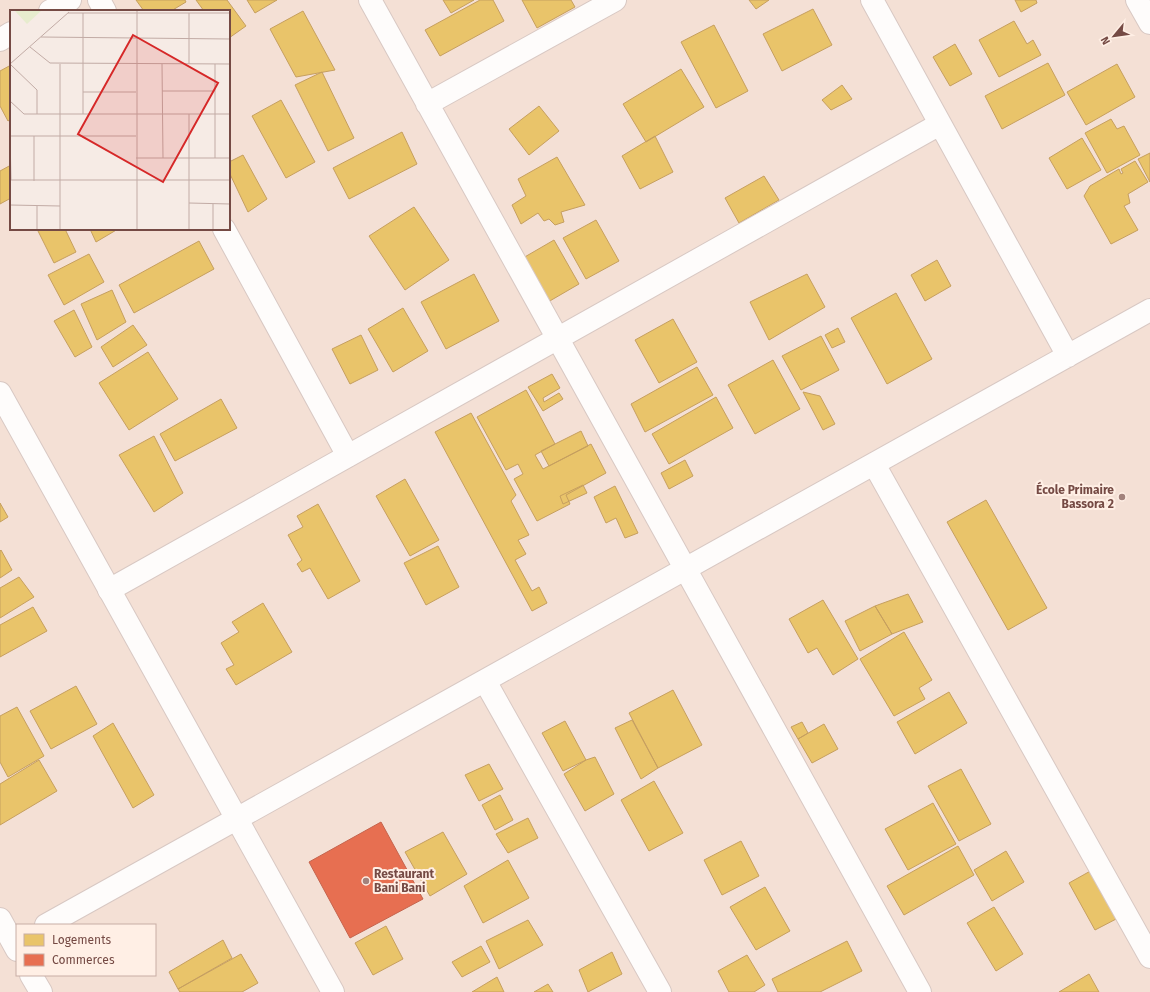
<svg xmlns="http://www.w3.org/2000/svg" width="1150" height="992" font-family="'Fira Sans',sans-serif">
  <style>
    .residential { fill: #f4e0d5; fill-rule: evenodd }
    .homes { fill: #e9c46a; stroke: #c69f5f }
    .shops { fill: #e76f51; stroke: #c5644d }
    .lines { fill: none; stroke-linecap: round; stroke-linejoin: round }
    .minor-casing { stroke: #d8c8c3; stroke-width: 24 }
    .tertiary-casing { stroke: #d8c8c3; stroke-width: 24 }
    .minor { stroke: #fefcfb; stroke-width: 22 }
    .tertiary { stroke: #fefcfb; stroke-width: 22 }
    .poi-dot { fill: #a2827c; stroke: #ffefe5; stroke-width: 1.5 }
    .labels { text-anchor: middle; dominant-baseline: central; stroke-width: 4; stroke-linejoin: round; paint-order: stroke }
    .poi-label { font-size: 12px; font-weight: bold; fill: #754a44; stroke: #ffefe5; text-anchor: end }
    .inset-road { fill: none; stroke: #c2aba5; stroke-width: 1 }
    .view { fill: #d62828; fill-opacity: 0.15; stroke: #d62828; stroke-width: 2 }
    .inset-edge { fill: none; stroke: #754a44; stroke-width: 2 }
  </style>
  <rect width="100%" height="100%" fill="#f6ebe5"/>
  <path class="residential" d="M 0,0 L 1150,0 L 1150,992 L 0,992 ZM 11,11 L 229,11 L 229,229 L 11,229 ZM 17,925 L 155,925 L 155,975 L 17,975 Z"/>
  <path class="homes" d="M 136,0 L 185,0 L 186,2 L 171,11 L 144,11 Z
    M 196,0 L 227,0 L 246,26 L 229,38 L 229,11 L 204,11 Z
    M 247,0 L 277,0 L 255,13 Z
    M 443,0 L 474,0 L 451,13 Z
    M 480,0 L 493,0 L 504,21 L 440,56 L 425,30 Z
    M 522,0 L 571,0 L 575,7 L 537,28 Z
    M 749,0 L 769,0 L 756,9 Z
    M 1015,0 L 1036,0 L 1037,3 L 1021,12 Z
    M 813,9 L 832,45 L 782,71 L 763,34 Z
    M 303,11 L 335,70 L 296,77 L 270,29 Z
    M 1014,21 L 1027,44 L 1033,40 L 1041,55 L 999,77 L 979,40 Z
    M 714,25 L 748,91 L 716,108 L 681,42 Z
    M 955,44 L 972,74 L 950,86 L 933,57 Z
    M 1048,63 L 1065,95 L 1002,129 L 985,96 Z
    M 1117,64 L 1135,97 L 1086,125 L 1067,92 Z
    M 11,65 L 11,119 L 8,121 L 0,106 L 0,71 Z
    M 681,69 L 704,107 L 646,142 L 623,104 Z
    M 322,72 L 354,138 L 328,151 L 295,85 Z
    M 842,85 L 852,99 L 831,110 L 822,100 Z
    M 281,100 L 315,162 L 286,178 L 252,116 Z
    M 539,106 L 559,131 L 529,155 L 509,129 Z
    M 1111,119 L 1117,129 L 1124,126 L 1140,155 L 1107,173 L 1085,133 Z
    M 402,132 L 417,164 L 349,199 L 333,168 Z
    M 655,136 L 673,172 L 640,189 L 622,156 Z
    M 1082,138 L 1101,170 L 1067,189 L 1049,158 Z
    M 1150,153 L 1150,182 L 1138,159 Z
    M 243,155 L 267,199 L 248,212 L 229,172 L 229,162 Z
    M 557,157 L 585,205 L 561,212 L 564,222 L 555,225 L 549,219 L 544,221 L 538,213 L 521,224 L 512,205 L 526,196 L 518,179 Z
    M 1135,161 L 1148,182 L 1128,194 L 1130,203 L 1124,206 L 1138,230 L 1111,244 L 1084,196 L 1090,186 L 1119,169 L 1121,174 L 1123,173 L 1121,169 Z
    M 11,165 L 11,198 L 0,204 L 0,171 Z
    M 764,176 L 779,200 L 739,223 L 725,198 Z
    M 414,207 L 449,260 L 405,290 L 369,236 Z
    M 596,220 L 619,261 L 586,279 L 563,238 Z
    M 37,229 L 65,229 L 76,252 L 54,263 Z
    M 90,229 L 118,229 L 96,242 Z
    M 554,240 L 579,284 L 548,302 L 523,258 Z
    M 199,241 L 214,269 L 134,313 L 119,285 Z
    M 89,254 L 104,282 L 64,305 L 48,275 Z
    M 937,260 L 951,286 L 925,301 L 911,275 Z
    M 474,274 L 499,321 L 446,349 L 421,302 Z
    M 807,274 L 825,307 L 769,340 L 750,302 Z
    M 112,290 L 126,322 L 97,340 L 81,304 Z
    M 896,293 L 932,359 L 887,384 L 851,318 Z
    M 403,308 L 428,351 L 393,372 L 368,329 Z
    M 74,310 L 92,347 L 75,357 L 54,321 Z
    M 673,319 L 697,362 L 659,383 L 635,340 Z
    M 133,325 L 147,345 L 113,367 L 101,347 Z
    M 838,328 L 845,342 L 832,348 L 825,335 Z
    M 361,335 L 378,370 L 350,384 L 332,349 Z
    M 821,336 L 839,370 L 801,390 L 782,356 Z
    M 148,352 L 178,399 L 129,430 L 99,383 Z
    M 773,360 L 800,409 L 755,434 L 728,385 Z
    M 697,367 L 713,395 L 645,432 L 631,404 Z
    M 552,374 L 560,388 L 543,398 L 544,402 L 559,393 L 563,399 L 543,411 L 528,387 Z
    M 526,390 L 555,444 L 535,455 L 543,469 L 591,444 L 606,473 L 566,495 L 570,504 L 537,521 L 514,479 L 523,474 L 518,464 L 506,470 L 477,417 Z
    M 803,392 L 820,396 L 835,424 L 823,430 Z
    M 716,397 L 733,428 L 669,464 L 652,434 Z
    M 221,399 L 237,428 L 175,461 L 160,434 Z
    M 471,413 L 516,495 L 511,501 L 529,535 L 518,540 L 526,554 L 515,560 L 532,591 L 539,587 L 547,603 L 532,611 L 435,432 Z
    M 581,431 L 588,446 L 549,466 L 541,451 Z
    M 154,436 L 183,493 L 154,512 L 119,455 Z
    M 685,460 L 693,476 L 669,489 L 661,473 Z
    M 405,479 L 439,540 L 410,556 L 376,496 Z
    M 583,485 L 587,493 L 563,504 L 560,496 Z
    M 615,486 L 638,533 L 625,538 L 616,518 L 606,523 L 594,497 Z
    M 986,500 L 1047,608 L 1008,630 L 947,522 Z
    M 0,503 L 8,517 L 0,522 Z
    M 318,504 L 360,581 L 328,599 L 310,568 L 302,572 L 297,564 L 302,560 L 288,535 L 303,527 L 297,516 Z
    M 438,546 L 459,587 L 426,605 L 404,563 Z
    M 1,550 L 12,570 L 0,578 L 0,551 Z
    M 19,577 L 34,597 L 0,618 L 0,588 Z
    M 908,594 L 923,622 L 892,634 L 875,606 Z
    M 823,600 L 858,659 L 833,675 L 817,648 L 808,653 L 789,619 Z
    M 263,603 L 292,652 L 236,685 L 226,669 L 234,665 L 221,643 L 239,632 L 232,622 Z
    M 875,606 L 892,634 L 860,651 L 845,621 Z
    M 33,607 L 47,631 L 0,657 L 0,625 Z
    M 904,632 L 932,680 L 919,688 L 925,699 L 894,716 L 860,659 Z
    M 76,686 L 97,724 L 51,749 L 30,711 Z
    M 673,690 L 702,745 L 658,768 L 629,713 Z
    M 949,692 L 967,723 L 915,754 L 897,722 Z
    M 17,707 L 44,756 L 8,777 L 0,762 L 0,716 Z
    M 632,720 L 658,768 L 641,779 L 615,728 Z
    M 565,721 L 586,760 L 563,771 L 542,733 Z
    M 802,722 L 808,733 L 798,739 L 791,727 Z
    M 113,723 L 154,795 L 133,808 L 93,736 Z
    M 824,724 L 838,749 L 812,763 L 798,739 Z
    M 595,757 L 614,794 L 585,811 L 564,774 L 586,760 Z
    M 39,760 L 57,791 L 0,825 L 0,784 Z
    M 489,764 L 503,789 L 479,801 L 465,775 Z
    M 961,769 L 991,824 L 959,841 L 928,786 Z
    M 654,781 L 683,833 L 649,851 L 621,800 Z
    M 500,795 L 513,820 L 495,830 L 482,805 Z
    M 933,803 L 956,844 L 908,870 L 885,829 Z
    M 528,818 L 538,838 L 508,853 L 496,834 Z
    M 443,832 L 467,874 L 430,896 L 405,852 Z
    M 741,841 L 759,876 L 722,895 L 704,860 Z
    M 958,846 L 974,875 L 904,915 L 887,886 Z
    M 1006,851 L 1024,882 L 992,901 L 974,870 Z
    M 508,860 L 529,898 L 483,923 L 464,886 Z
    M 1094,869 L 1120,917 L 1095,930 L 1069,883 Z
    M 765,887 L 790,931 L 756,950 L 730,907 Z
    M 994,907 L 1023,954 L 996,971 L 967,923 Z
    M 528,920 L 543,945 L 499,969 L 486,941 Z
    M 386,926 L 403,959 L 373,975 L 355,943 Z
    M 223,940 L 232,958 L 178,989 L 169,972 Z
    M 847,941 L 862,971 L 820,992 L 778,992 L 772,979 Z
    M 481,946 L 490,962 L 462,977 L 452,962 Z
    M 612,952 L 622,974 L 588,992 L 579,970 Z
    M 241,954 L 258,983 L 242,992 L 180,992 L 178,989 Z
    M 747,955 L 765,985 L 754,992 L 729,992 L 718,971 Z
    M 1089,974 L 1099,992 L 1059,992 Z
    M 497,977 L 504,992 L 472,992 Z
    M 548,984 L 553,992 L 534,992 Z"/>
  <path class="shops" d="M 381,822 L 423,899 L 350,938 L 309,862 Z"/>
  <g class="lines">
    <defs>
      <path id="minor" d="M 99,0 L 105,11
        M 370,0 L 920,992
        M 872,0 L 1068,356
        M 1137,0 L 1150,23
        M 50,11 L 70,0
        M 0,40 L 11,33
        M 427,104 L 615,0
        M 224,229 L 348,456
        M 874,464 L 1150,957
        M 109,590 L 940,124
        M 485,681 L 660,992
        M 0,919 L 17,950
        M 46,925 L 1150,310
        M 31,975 L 41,992"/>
      <path id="tertiary" d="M 0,393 L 333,992"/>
    </defs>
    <use href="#minor" class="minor-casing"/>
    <use href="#tertiary" class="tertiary-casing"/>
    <use href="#minor" class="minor"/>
    <use href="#tertiary" class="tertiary"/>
  </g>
  <g class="poi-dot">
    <circle cx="1122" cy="497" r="4"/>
    <circle cx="366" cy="881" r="4"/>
  </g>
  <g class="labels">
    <g class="poi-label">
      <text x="1114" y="490">École Primaire<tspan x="1114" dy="14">Bassora 2</tspan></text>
      <text x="374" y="874" text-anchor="start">Restaurant<tspan x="374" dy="14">Bani Bani</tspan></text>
    </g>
  </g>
  <g transform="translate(10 10)">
    <rect width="220" height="220" fill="#f6ebe5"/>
    <path d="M 5,1 L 31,1 L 17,14 Z" fill="#e7ecce"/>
    <path class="inset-road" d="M 58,3 L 220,3M 31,27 L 220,29M 20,37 L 40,53 L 220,54M 0,54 L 59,2M 0,54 L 27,80 L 27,104M 152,54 L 153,148M 179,54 L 179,3M 205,54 L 205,148M 152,81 L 205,81M 73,82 L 126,82M 0,91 L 14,104 L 220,104M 73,104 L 73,3M 179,104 L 179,219M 0,126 L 126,126M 0,126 L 1,170M 126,148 L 220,148M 0,170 L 220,170M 24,171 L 24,126M 179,193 L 220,194M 203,194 L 203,219M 0,195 L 50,196M 27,219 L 27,196M 50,219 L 50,54M 127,219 L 127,1"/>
    <path class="view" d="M 123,25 L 208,73 L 153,172 L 68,124 Z"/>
    <rect width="220" height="220" class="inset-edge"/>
  </g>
  <rect x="16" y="924" width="140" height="52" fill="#ffefe5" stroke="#c8ada5"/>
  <rect x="24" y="934" width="20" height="12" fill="#e9c46a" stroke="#c8ada5"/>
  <text x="52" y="944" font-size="12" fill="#754a44">Logements</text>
  <rect x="24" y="954" width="20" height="12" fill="#e76f51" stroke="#c8ada5"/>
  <text x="52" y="964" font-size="12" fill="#754a44">Commerces</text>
  <g transform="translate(1114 36) rotate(241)" stroke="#ffefe5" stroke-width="3" paint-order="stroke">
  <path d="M0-3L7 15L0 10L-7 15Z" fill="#754a44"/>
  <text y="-6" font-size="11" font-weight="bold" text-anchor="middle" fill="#754a44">N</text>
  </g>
</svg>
